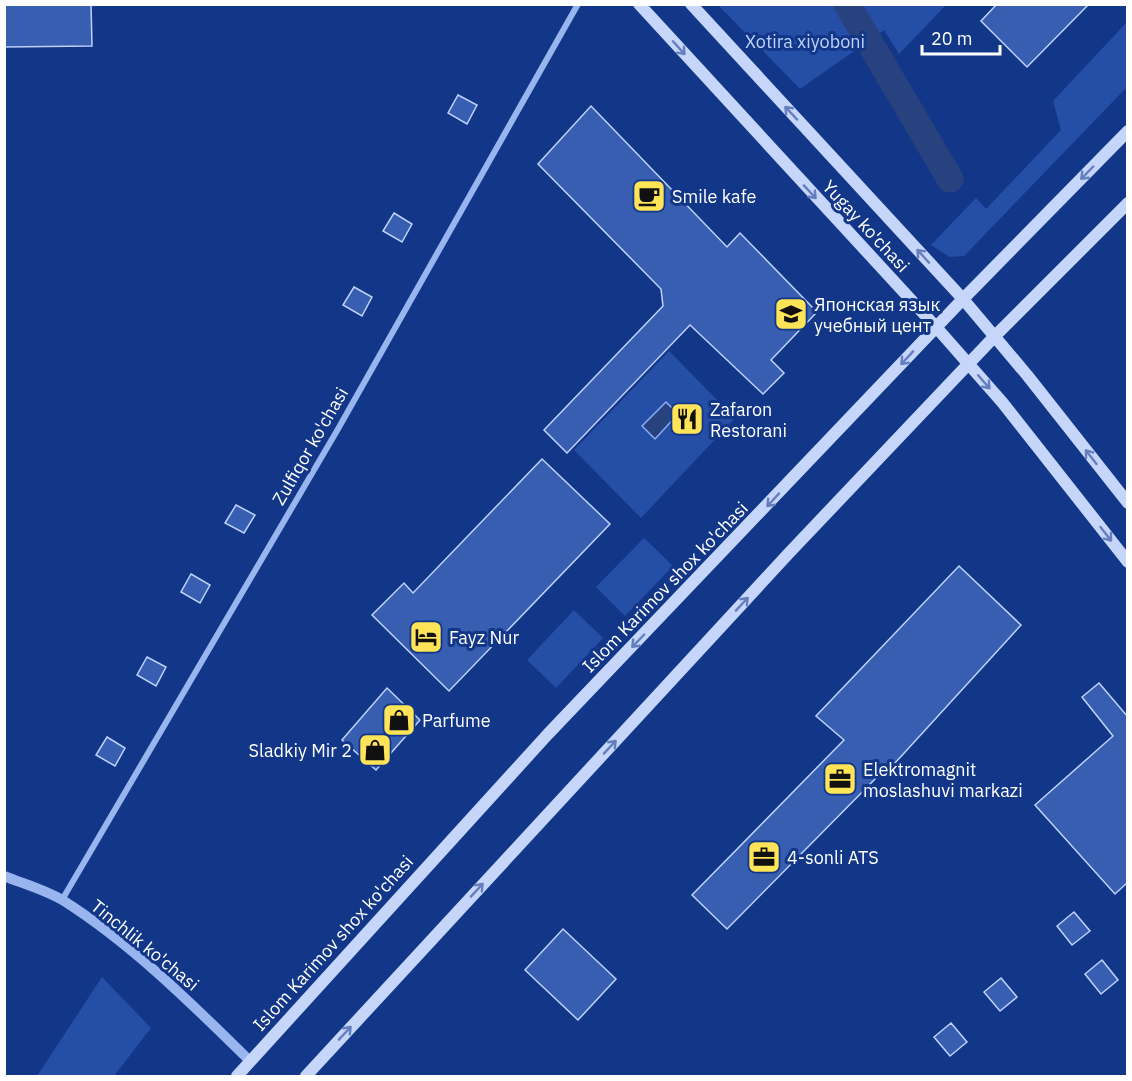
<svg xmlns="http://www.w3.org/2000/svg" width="1132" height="1081" font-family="'IBM Plex Sans',sans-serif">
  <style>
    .green { fill: #254ea7 }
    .water { fill: #27427e; stroke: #8aadf3; stroke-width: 1.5 }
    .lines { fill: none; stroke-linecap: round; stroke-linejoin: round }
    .canal { stroke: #27427e; stroke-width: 27 }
    .building { fill: #375eb0; stroke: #bed2fb; stroke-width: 1.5 }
    .minor { stroke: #98b5f0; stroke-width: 6 }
    .tertiary { stroke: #98b5f0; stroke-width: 10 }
    .secondary { stroke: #c6d6fb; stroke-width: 12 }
    .oneway { stroke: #647fbc }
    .labels { text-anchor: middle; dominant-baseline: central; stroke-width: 6; stroke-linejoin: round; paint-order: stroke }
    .park-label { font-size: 18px; fill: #bed2fb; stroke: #133788 }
    .poi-label { font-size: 18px; fill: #fff; stroke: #133788; text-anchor: start }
    .street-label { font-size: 18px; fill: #fff; stroke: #133788 }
  </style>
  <rect width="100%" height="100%" fill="#133788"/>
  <path class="green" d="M 718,5 L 946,5 L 899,54 L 884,30 L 800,89 Z
    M 1127,22 L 1127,87 L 964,256 L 950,257 L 931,245 L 976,198 L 986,209 L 1061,130 L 1053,101 Z
    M 669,351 L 735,418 L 641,518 L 574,450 Z
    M 644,538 L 673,566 L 625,616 L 596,587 Z
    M 574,610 L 603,638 L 556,688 L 527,660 Z
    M 102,977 L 151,1028 L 114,1076 L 37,1076 Z"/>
  <path class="water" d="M 666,402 L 678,414 L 655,439 L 642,426 Z"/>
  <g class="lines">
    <path class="canal" d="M 847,4 L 950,179"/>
  </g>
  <path class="building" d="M 91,4 L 92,46 L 4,47 L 4,5 Z
    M 997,4 L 1089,4 L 1027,67 L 981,21 Z
    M 458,95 L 477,105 L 467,124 L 448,113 Z
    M 591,106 L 727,247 L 740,233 L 817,312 L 771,360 L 784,373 L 763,394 L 690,325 L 567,453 L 544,430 L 663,306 L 661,289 L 538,164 Z
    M 394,213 L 412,224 L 402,242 L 383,231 Z
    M 354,287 L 372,297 L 362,316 L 343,305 Z
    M 542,459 L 610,524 L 449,691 L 372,615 L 404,583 L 413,593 Z
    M 236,505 L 255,515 L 244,533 L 225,523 Z
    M 959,566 L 1021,625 L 885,774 L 882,772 L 727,929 L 692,895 L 844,740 L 816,716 Z
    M 191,574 L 210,585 L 200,603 L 181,592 Z
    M 147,657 L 166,667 L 156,686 L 137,675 Z
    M 1099,683 L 1128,717 L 1128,882 L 1115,894 L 1035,805 L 1113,736 L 1082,697 Z
    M 387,688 L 420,720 L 376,770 L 342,740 Z
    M 107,737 L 125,748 L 115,766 L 96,755 Z
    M 1074,912 L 1090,931 L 1072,945 L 1057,926 Z
    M 563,929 L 616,979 L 578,1020 L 525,970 Z
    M 1102,960 L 1118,980 L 1101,994 L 1085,974 Z
    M 1001,978 L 1017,997 L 1000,1011 L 984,992 Z
    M 951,1023 L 967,1042 L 950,1056 L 934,1037 Z"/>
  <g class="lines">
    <path class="minor" d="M 62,900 L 338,429 L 578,4"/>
    <path class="tertiary" d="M 4,876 C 24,884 46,890 64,901 C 133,945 192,1004 250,1061"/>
    <path class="secondary" d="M 639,4 L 936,327 L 1002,402 L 1128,562
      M 691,4 L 963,299 L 1027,375 L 1128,503
      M 237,1076 L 548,734 L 963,299 L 1128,131
      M 306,1076 L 789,553 L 994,337 L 1128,203"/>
  </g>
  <defs><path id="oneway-shaft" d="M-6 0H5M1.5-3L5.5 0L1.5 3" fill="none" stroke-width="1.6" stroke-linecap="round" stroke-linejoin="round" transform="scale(1.5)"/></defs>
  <g class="oneway">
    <use href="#oneway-shaft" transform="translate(679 48) rotate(48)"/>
    <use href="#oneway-shaft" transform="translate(791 113) rotate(-133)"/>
    <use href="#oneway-shaft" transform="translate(1087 173) rotate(134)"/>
    <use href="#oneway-shaft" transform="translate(810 192) rotate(47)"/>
    <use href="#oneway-shaft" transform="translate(923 256) rotate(-132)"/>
    <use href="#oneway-shaft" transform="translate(907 358) rotate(133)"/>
    <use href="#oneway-shaft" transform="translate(984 382) rotate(49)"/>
    <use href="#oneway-shaft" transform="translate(1091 457) rotate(-128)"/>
    <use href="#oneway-shaft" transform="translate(773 500) rotate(133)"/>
    <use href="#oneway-shaft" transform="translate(1106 534) rotate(52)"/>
    <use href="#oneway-shaft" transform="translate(742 604) rotate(-47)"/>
    <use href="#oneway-shaft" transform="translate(638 641) rotate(134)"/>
    <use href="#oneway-shaft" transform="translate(610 747) rotate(-47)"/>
    <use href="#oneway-shaft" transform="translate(477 890) rotate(-47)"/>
    <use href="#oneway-shaft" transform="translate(345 1033) rotate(-47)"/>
  </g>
  <defs>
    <symbol id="cafe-square" viewBox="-11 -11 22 22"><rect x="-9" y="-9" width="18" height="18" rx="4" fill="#ffe457" stroke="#133788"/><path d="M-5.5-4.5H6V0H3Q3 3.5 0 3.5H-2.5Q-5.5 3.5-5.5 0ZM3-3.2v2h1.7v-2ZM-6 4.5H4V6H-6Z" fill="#111"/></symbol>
    <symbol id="school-square" viewBox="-11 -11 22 22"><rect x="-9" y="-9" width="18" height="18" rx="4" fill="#ffe457" stroke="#133788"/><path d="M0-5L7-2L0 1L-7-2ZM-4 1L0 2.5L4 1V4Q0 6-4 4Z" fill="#111"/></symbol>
    <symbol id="restaurant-square" viewBox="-11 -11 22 22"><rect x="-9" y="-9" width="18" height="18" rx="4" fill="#ffe457" stroke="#133788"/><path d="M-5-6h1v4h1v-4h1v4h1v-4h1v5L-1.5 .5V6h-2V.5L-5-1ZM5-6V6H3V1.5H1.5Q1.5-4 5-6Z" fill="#111"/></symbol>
    <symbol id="hotel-square" viewBox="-11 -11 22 22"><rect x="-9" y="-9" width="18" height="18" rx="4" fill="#ffe457" stroke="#133788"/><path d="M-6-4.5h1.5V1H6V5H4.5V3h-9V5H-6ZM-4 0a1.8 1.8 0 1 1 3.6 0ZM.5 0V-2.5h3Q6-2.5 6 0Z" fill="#111"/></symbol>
    <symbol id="shop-square" viewBox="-11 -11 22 22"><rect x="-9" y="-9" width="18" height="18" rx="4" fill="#ffe457" stroke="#133788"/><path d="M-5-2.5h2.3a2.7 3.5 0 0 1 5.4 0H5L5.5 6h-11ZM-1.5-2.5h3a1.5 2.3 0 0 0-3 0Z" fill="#111"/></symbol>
    <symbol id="office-square" viewBox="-11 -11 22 22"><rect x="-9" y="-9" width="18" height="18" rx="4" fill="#ffe457" stroke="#133788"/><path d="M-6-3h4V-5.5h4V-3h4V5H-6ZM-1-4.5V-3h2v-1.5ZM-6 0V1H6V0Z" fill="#111"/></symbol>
  </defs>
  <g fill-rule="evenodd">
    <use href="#cafe-square" x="630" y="177" width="38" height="38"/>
    <use href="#school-square" x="772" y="295" width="38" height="38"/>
    <use href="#restaurant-square" x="668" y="400" width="38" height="38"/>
    <use href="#hotel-square" x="407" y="618" width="38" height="38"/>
    <use href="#shop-square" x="380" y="701" width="38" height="38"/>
    <use href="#shop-square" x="356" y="731" width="38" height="38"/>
    <use href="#office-square" x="821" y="760" width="38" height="38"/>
    <use href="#office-square" x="745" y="838" width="38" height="38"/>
  </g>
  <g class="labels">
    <g class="park-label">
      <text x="805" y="41">Xotira xiyoboni</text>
    </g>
    <g class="poi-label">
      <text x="672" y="196">Smile kafe</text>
      <text x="814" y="304">Японская язык<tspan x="814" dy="21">учебный цент</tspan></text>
      <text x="710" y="409">Zafaron<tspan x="710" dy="21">Restorani</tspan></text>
      <text x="449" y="637">Fayz Nur</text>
      <text x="422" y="720">Parfume</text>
      <text x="352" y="750" text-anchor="end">Sladkiy Mir 2</text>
      <text x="863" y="769">Elektromagnit<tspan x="863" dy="21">moslashuvi markazi</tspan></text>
      <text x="787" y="857">4-sonli ATS</text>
    </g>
    <g class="street-label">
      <text transform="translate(866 226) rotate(47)">Yugay ko'chasi</text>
      <text transform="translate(310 446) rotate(-60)">Zulfiqor ko'chasi</text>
      <text transform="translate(665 587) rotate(-46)">Islom Karimov shox ko'chasi</text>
      <text transform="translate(333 943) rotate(-48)">Islom Karimov shox ko'chasi</text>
      <text transform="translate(145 945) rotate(39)">Tinchlik ko'chasi</text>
    </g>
  </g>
  <rect width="1132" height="1081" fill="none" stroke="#ffffff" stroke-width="12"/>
  <path d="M922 45v9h78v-9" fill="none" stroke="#ffffff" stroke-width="3"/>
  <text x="931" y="45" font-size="18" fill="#ffffff" stroke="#133788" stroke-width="4.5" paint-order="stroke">20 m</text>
</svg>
